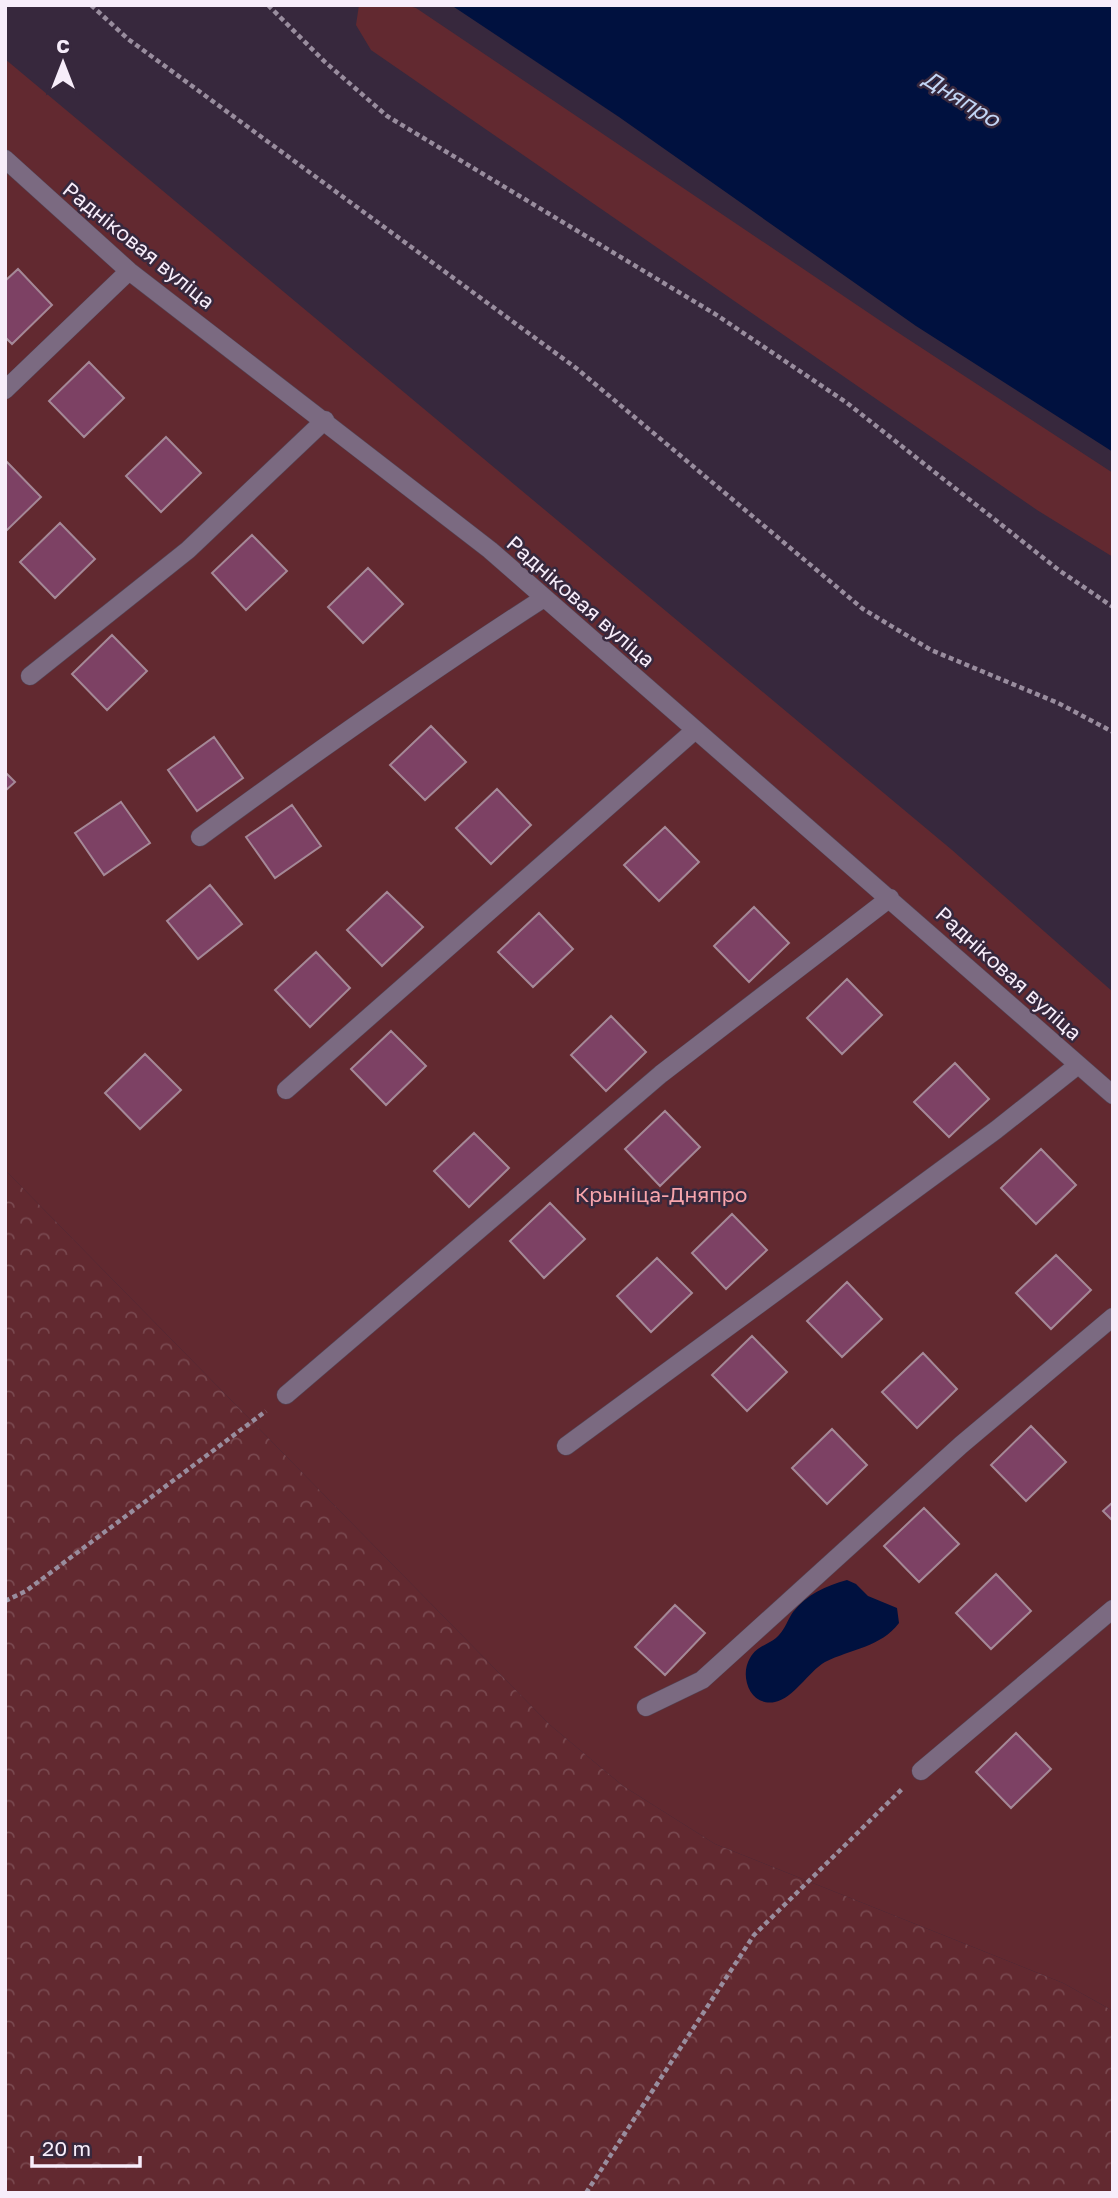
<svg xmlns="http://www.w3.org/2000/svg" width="1118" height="2198" font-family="'Golos Text',sans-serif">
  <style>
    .green { fill: #622930 }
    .forest { fill: url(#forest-crowns) }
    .water { fill: #00113f }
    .building { fill: #7d4164; stroke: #a58897; stroke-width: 2 }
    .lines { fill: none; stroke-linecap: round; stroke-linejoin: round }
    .street-casing { stroke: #534657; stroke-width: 19 }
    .path { stroke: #998d9e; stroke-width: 4.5; stroke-dasharray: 5 3.5; stroke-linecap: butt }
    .street { stroke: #7b6a81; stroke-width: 18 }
    .labels { text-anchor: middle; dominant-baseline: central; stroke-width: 5; stroke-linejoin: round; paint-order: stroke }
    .street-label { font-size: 21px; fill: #f7edfa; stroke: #37283d }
    .park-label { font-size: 21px; fill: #f8a5ac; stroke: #37283d }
    .water-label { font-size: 23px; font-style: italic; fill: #c2d5f5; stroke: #37283d }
  </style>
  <defs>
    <pattern id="forest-crowns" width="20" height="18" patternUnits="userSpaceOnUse" patternTransform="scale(1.75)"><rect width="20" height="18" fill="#622930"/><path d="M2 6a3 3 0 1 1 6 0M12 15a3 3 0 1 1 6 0" fill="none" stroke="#79484f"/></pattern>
  </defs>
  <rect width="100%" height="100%" fill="#37283d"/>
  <path class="green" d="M 359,5 L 405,5 L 416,8 L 891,328 L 1113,473 L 1113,557 L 1037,510 L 371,50 L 356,25 Z
    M 5,59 L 952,850 L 1113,992 L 1113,2011 L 1063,1983 L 715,1844 L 623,1786 L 550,1725 L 5,1170 Z"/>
  <path class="forest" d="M 5,1170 L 550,1725 L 623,1786 L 715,1844 L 1063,1983 L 1113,2011 L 1113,2193 L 5,2193 Z"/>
  <path class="water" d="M 451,5 L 1113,5 L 1113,452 L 916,326 L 619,117 Z
    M 847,1580 L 856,1584 L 868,1596 L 897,1608 L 899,1623 C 881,1647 851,1649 825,1662 C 808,1672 794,1698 775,1702 C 750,1707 739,1676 750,1658 C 757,1645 770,1645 779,1635 C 785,1629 788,1619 793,1612 C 807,1594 826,1586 847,1580 Z"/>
  <path class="building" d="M 18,269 L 52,305 L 12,344 L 5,337 L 5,281 Z
    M 89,362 L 124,398 L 84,437 L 49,401 Z
    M 166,437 L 201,473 L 161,512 L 126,476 Z
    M 6,461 L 41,497 L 5,532 L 5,462 Z
    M 60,523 L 95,559 L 55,598 L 20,562 Z
    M 252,535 L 287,571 L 246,610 L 212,573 Z
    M 368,568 L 403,604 L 363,643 L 328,607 Z
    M 112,635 L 147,671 L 107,710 L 72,674 Z
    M 431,726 L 466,762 L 425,800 L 390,765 Z
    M 214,737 L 243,778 L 197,811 L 168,770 Z
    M 5,772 L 15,782 L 5,791 Z
    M 497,789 L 531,825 L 491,864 L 456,828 Z
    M 121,802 L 150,843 L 104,875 L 75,833 Z
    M 292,805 L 321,846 L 275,878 L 246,837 Z
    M 665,827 L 699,862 L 659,901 L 624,865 Z
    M 210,885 L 242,924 L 198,959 L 167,921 Z
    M 387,892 L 423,927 L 382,966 L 347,930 Z
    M 754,907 L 789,943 L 749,982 L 714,946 Z
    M 539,913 L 573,949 L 533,987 L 498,952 Z
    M 316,952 L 350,988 L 310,1027 L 275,990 Z
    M 847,979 L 882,1015 L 842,1054 L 807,1018 Z
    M 611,1016 L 646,1052 L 606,1091 L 571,1055 Z
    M 391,1031 L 426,1066 L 386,1105 L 351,1069 Z
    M 145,1054 L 181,1090 L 140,1129 L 105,1093 Z
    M 955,1063 L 989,1099 L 949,1137 L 914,1102 Z
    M 665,1111 L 700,1147 L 660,1186 L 625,1149 Z
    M 474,1133 L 509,1168 L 469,1207 L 434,1171 Z
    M 1041,1149 L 1076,1185 L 1036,1224 L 1001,1188 Z
    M 550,1203 L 585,1239 L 544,1278 L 510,1241 Z
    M 732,1214 L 767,1250 L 726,1289 L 692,1253 Z
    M 1056,1255 L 1091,1290 L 1051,1329 L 1016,1293 Z
    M 657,1258 L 692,1293 L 651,1332 L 617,1296 Z
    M 847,1282 L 882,1319 L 842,1357 L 807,1321 Z
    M 752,1336 L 787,1372 L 747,1411 L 712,1375 Z
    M 923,1353 L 957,1389 L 917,1428 L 882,1392 Z
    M 1031,1426 L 1066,1462 L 1026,1501 L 991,1465 Z
    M 832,1429 L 867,1465 L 827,1504 L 792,1468 Z
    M 1113,1502 L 1113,1521 L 1103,1511 Z
    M 924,1508 L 959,1544 L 919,1582 L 884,1546 Z
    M 996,1574 L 1031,1611 L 991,1649 L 956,1613 Z
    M 675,1605 L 705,1633 L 665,1675 L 635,1647 Z
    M 1016,1733 L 1051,1769 L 1011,1808 L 976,1772 Z"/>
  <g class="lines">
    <defs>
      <path id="street" d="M 5,159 L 129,271 L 490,550 L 1113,1095
        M 5,390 L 129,271
        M 30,676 L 188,550 L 325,420
        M 200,837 C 313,754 426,674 544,598
        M 286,1090 L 694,731
        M 286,1395 L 661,1074 L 890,898
        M 566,1446 L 996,1130 L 1078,1065
        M 646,1707 L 702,1680 L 961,1445 L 1113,1317
        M 921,1771 L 1113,1609"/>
    </defs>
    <use href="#street" class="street-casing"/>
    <path class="path" d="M 91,5 L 128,39 L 576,368 L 863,609 L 931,650 L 1058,703 L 1113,732
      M 268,5 L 325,62 L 387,116 L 715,314 L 847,403 L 1060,571 L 1113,607
      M 5,1601 L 26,1591 L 266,1411
      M 586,2193 L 754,1935 L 903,1788"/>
    <use href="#street" class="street"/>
  </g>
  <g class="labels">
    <g class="street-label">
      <text transform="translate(139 245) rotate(39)">Радніковая вуліца</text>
      <text transform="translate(581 601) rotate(41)">Радніковая вуліца</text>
      <text transform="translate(1009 973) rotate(42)">Радніковая вуліца</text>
    </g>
    <g class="park-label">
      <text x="661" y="1194">Крыніца-Дняпро</text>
    </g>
    <g class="water-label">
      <text transform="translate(962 98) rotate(32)">Дняпро</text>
    </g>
  </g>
  <rect width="1118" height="2198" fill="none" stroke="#f7edfa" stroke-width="14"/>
  <g transform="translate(63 63)" stroke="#37283d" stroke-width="5" paint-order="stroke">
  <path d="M0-5L12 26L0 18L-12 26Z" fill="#f7edfa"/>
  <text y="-10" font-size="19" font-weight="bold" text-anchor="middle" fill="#f7edfa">С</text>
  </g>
  <path d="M32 2156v10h108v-10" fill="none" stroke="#f7edfa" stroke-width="3.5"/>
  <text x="42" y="2156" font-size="21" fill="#f7edfa" stroke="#37283d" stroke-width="5" paint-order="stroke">20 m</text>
</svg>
